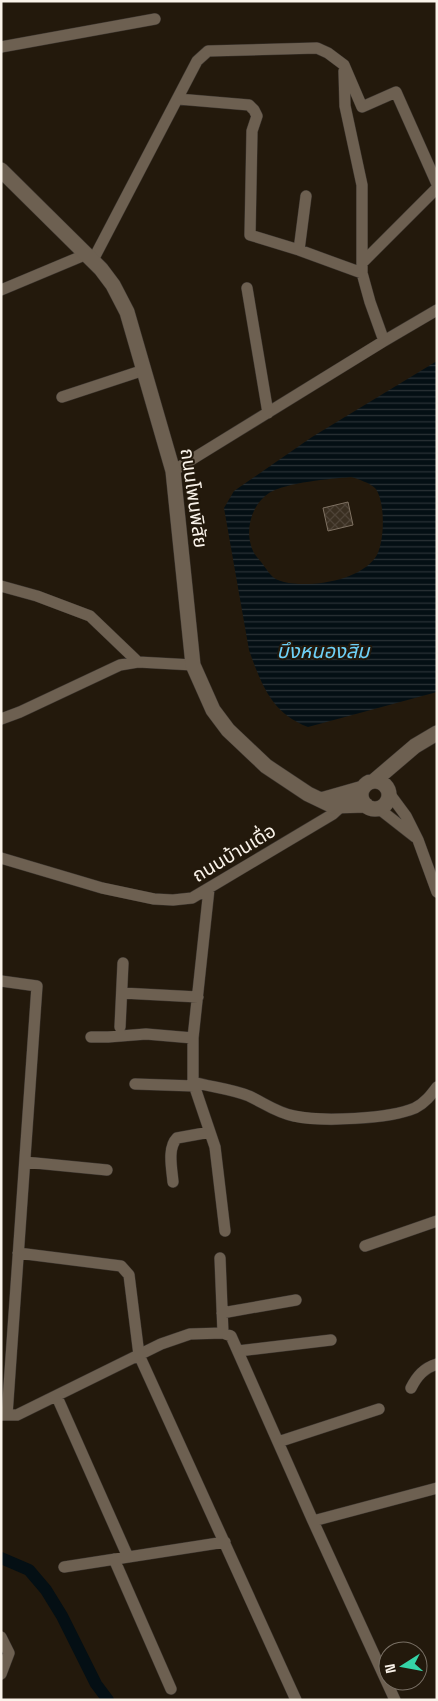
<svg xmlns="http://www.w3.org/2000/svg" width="438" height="1701" font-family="'Space Grotesk','Noto Sans Thai',sans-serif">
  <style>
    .water { fill: url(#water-rules); fill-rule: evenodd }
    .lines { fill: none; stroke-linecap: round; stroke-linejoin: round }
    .canal { stroke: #040f14; stroke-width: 12 }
    .building { fill: url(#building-cross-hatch); stroke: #7f7263 }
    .minor-casing { stroke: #3c352f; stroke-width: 12 }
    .tertiary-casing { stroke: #3c352f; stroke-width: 16 }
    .minor { stroke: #6d6051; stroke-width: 11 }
    .tertiary { stroke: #6d6051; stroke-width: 15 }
    .labels { text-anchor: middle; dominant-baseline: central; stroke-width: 4; stroke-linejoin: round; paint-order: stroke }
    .street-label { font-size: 19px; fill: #faf3ea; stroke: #23190c }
    .water-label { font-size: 20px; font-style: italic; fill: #6ed1f8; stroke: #23190c }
  </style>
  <defs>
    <pattern id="water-rules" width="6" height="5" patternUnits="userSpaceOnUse" patternTransform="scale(1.25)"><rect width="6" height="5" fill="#040f14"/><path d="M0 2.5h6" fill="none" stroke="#2a3236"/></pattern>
    <pattern id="building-cross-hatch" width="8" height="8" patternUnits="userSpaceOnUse" patternTransform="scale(1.25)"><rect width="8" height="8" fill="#3a2f21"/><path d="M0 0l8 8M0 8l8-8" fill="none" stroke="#4e4337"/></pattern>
  </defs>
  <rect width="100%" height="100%" fill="#23190c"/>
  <path class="water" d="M 437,361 L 437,692 L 308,727 C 272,714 261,684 249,650 L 224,508 L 234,491 L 312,437 ZM 351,477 C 358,479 370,483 375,488 C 386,501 385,545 375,558 C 358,581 311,588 284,582 C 272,579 271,575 264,566 C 261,561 255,556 253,551 C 244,531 251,505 269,493 C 288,482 329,479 351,477 Z"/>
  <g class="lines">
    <path class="canal" d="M 1,1558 L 29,1570 L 46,1590 L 62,1616 L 96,1684 L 108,1700"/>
  </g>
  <path class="building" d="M 348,502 L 353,525 L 328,531 L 323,508 Z"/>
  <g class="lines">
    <defs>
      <path id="minor" d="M 1,47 L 155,19
        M 344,71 L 345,106 L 362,185 L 362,273 L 370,302 L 384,341
        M 178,99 L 249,105 L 254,110 L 257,116 L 252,131 L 250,235 L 299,250 L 362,273
        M 299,250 L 306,196
        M 93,260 L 197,61 L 208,51 L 317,48 L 328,53 L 344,65 L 362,107 L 396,92 L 437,184
        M 363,262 L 437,188
        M 247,288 L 268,413
        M 1,290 L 87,254
        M 62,397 L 144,370
        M 173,471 L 384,341 L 437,310
        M 1,586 L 37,596 L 90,616 L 138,662
        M 1,719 L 20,712 L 120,665 L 138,662 L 193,665
        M 389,793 L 406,816 L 418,840 L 437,892
        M 378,808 L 415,837
        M 1,858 L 102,888 L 154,899 L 173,900 L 192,898 L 333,814 L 345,803
        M 209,889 L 193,1038 L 193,1082 L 215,1147 L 225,1231
        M 1,981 L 37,986 L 7,1415
        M 122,993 L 198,997
        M 120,1027 L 123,963
        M 91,1037 L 108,1037 L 146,1034 L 193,1038
        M 193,1082 C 211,1087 232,1089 249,1096 C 264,1103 277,1113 294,1116 C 322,1122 389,1119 415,1108 C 425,1103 431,1095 437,1087
        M 135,1084 L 194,1086
        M 25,1162 L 107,1170
        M 173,1182 C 172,1169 167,1148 177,1138 L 210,1132
        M 365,1246 L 437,1221
        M 18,1253 L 121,1266 L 129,1275 L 139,1355 L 296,1700
        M 220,1258 L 223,1333
        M 222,1313 L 296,1300
        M 238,1351 L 331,1340
        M 411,1388 C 417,1376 424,1368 437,1364
        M 57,1397 L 128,1557
        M 1,1415 L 17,1415 L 161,1344 L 190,1334 L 223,1333 L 231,1336 L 313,1521 L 437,1488
        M 278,1442 L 379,1409
        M 313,1521 L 395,1700
        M 114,1559 L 171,1689
        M 64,1567 L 225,1542
        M 1,1637 L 9,1653 L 1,1674"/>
      <path id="tertiary" d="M 1,170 L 101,269 L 113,285 L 127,312 L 173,471 L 193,665 L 213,710 L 228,730 L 266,766 L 308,794 L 333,806 L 366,805
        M 374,781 L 415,746 L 437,733
        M361 795a14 14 0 1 1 28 0a14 14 0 1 1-28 0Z
        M 321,800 L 363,788"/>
    </defs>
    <use href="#minor" class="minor-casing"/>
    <use href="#tertiary" class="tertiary-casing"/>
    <use href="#minor" class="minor"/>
    <use href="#tertiary" class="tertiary"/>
  </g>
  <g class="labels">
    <g class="street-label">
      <text transform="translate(194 498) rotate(82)">ถนนโพนพิสัย</text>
      <text transform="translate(234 853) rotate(-31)">ถนนบ้านเดื่อ</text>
    </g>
    <g class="water-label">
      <text x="323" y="651">บึงหนองสิม</text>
    </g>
  </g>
  <rect width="438" height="1701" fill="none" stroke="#faf3ea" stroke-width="5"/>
  <g transform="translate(403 1666) rotate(259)"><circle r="24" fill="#23190c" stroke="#797065"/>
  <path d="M0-4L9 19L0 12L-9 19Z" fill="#35d4a7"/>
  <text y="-8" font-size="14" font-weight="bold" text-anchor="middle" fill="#faf3ea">N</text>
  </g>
</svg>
